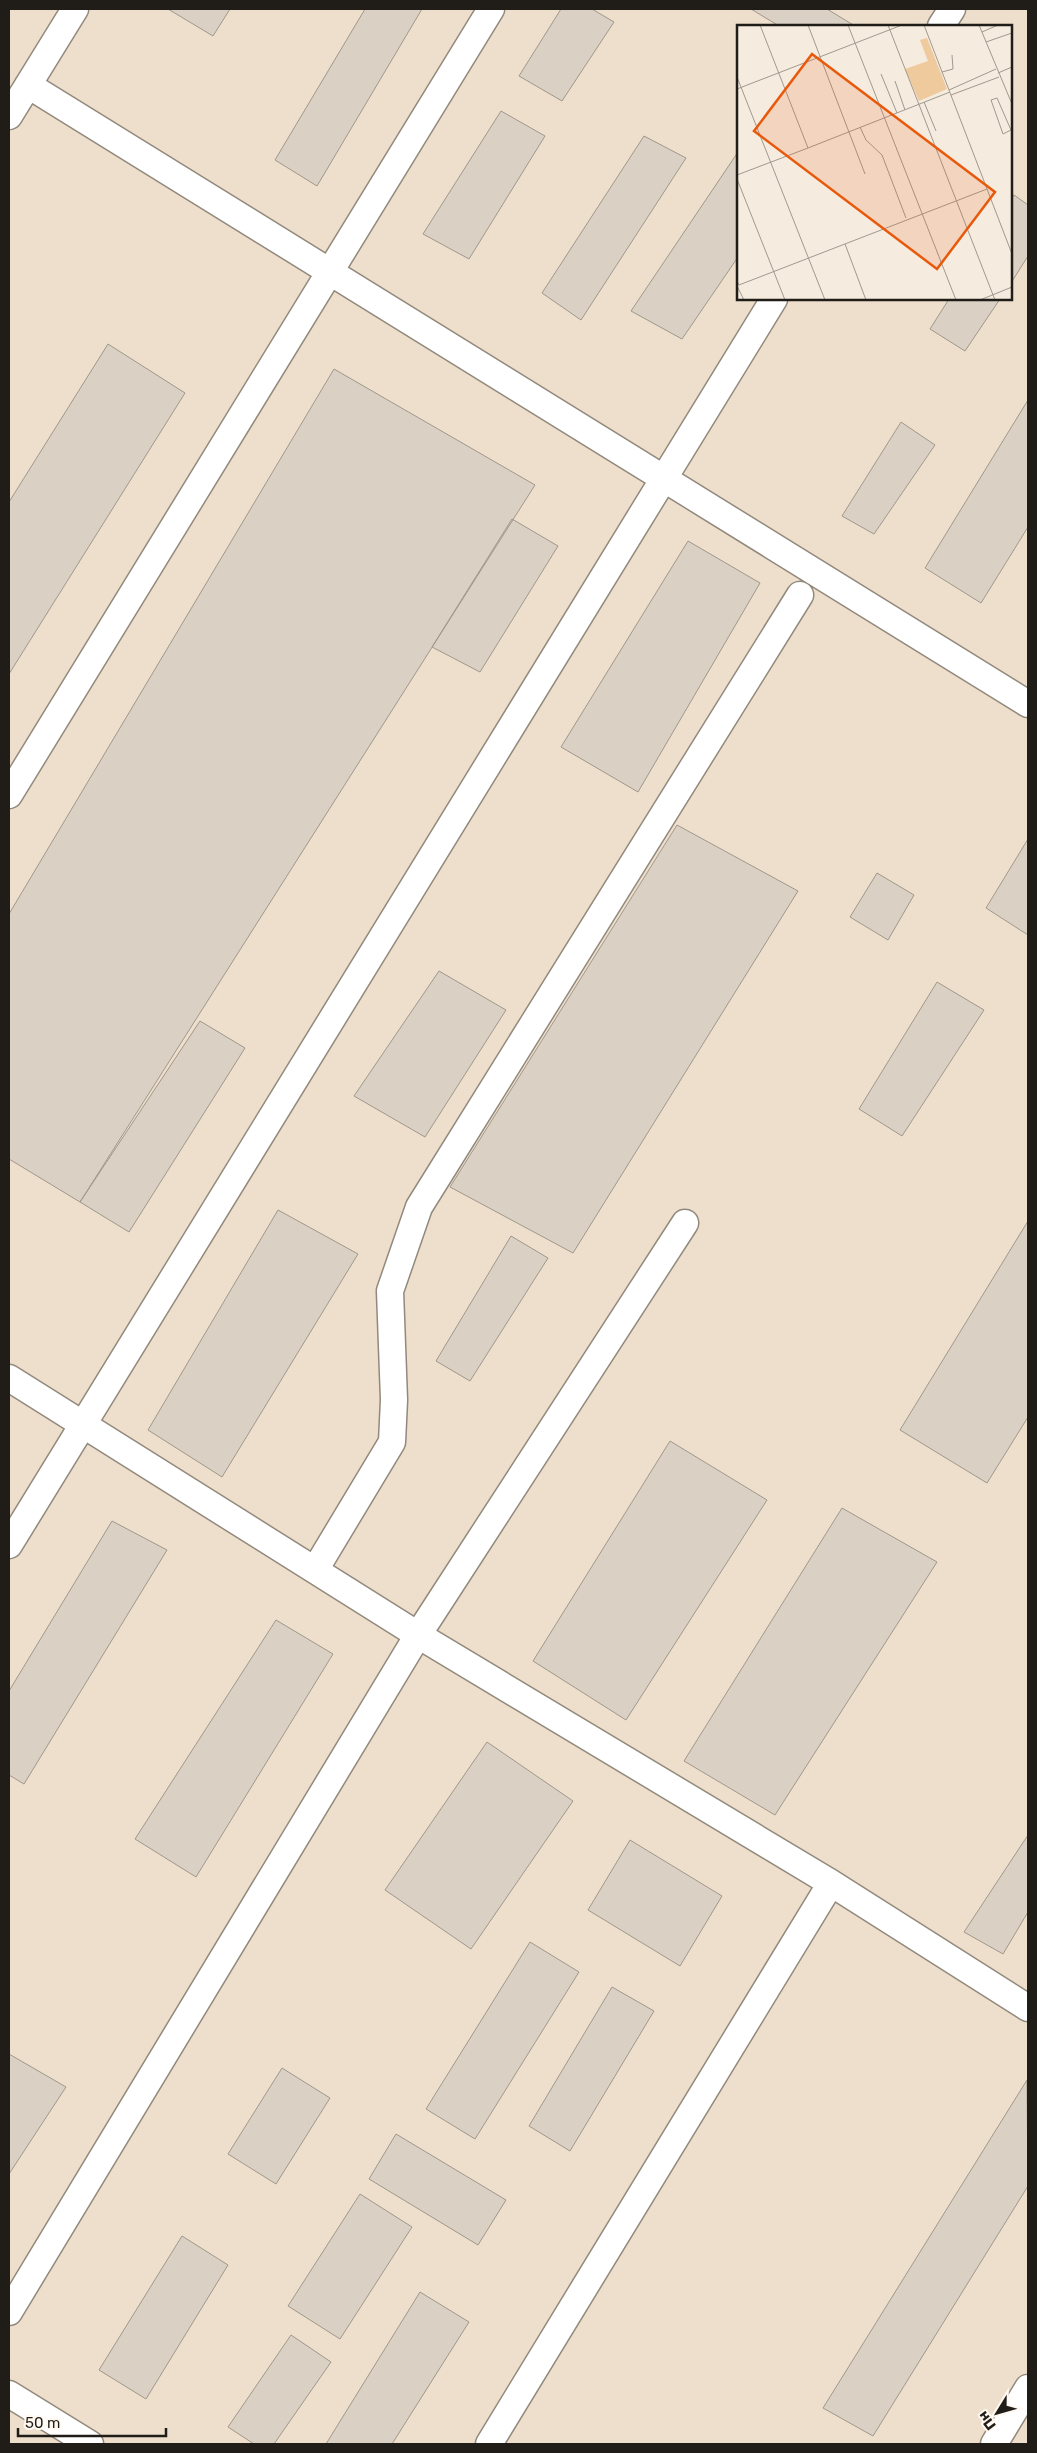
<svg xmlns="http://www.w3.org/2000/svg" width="1037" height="2453" font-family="Rubik,sans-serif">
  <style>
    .built { fill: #eedfcc; fill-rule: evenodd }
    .building { fill: #dad0c4; stroke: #a0978b }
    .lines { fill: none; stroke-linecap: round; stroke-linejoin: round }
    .minor-casing { stroke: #92897d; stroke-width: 29 }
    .minor { stroke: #fff; stroke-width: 26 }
    .inset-road { fill: none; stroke: #a0998f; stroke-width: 1 }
    .view { fill: #e8590c; fill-opacity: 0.15; stroke: #e8590c; stroke-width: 2.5 }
    .inset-edge { fill: none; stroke: #201d18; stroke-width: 2.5 }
  </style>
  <rect width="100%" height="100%" fill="#f5ebde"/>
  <path class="built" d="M 9,9 L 1028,9 L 1028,2444 L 9,2444 ZM 738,26 L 1011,26 L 1011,299 L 738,299 Z"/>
  <path class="building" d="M 168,9 L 230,9 L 213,36 Z
    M 365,9 L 422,9 L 317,186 L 275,160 Z
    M 561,9 L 592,9 L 614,22 L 562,101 L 519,76 Z
    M 751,9 L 827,9 L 855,26 L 779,26 Z
    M 501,111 L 545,136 L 469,259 L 423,234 Z
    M 644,136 L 686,158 L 581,320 L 542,293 Z
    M 738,152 L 738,257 L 682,339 L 631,311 Z
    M 1014,195 L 1028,205 L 1028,256 L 1011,283 L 1011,200 Z
    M 949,299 L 1000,299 L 965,351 L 930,329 Z
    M 108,344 L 185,393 L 9,674 L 9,502 Z
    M 334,369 L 535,485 L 80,1202 L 9,1159 L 9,914 Z
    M 1028,400 L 1028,527 L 981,603 L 925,568 Z
    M 901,422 L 935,445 L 874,534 L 842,516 Z
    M 512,519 L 558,546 L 480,672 L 432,647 Z
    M 688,541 L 760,583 L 638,792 L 561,747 Z
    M 677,825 L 798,891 L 573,1253 L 450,1187 Z
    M 1028,839 L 1028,935 L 986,908 Z
    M 877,873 L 914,895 L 888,940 L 850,917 Z
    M 439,971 L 506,1010 L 425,1137 L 354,1096 Z
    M 937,982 L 984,1010 L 902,1136 L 859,1109 Z
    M 200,1021 L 245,1048 L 129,1232 L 80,1202 Z
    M 278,1210 L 358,1254 L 222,1477 L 148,1430 Z
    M 1028,1221 L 1028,1417 L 987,1483 L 900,1430 Z
    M 511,1236 L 548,1258 L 470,1381 L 436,1361 Z
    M 670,1441 L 767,1500 L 626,1720 L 533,1661 Z
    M 842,1508 L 937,1562 L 775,1815 L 684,1761 Z
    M 112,1521 L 167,1550 L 24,1784 L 9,1775 L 9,1691 Z
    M 276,1620 L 333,1654 L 196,1877 L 135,1839 Z
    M 487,1742 L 573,1801 L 471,1949 L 385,1890 Z
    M 1028,1835 L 1028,1912 L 1003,1954 L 964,1932 Z
    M 630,1840 L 722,1896 L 680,1966 L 588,1910 Z
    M 530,1942 L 579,1972 L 475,2139 L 426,2109 Z
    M 612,1987 L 654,2011 L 570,2151 L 529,2126 Z
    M 9,2054 L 66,2087 L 9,2174 Z
    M 282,2068 L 330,2098 L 276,2184 L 228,2154 Z
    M 1027,2080 L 1028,2186 L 873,2436 L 823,2408 Z
    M 396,2134 L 506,2200 L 478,2245 L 369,2179 Z
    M 360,2194 L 412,2227 L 340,2339 L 288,2306 Z
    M 182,2236 L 228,2265 L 146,2399 L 99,2370 Z
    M 420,2292 L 469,2322 L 392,2444 L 326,2444 Z
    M 291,2335 L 331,2362 L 274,2444 L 254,2444 L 228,2427 Z"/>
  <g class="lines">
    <defs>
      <path id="minor" d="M 941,26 L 952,9
        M 28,85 L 1028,704
        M 9,116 L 75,9
        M 9,795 L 491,9
        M 9,1378 L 418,1635 L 831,1883 L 489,2444
        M 9,1545 L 774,299
        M 315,1570 L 392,1442 L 394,1400 L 390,1291 L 419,1207 L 800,595
        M 831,1883 L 1028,2008
        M 9,2312 L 418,1635 L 685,1223
        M 9,2394 L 90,2444
        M 994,2444 L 1028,2388"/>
    </defs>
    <use href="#minor" class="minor-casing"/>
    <use href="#minor" class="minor"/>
  </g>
  <g transform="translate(737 25)">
    <rect width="275" height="275" fill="#f5ebde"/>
    <path d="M 190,13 L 210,64 L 182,76 L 168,44 L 191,36 L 183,15 Z" fill="#efca9d"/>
    <path class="inset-road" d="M 23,0 L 71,123 L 213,67M 71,0 L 128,149M 111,0 L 219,275M 151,0 L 258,275M 187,0 L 275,229M 242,0 L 275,79M 245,7 L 261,0M 249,17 L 275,8M 205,47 L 216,44 L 215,30M 261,48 L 275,42M 144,49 L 160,88M 0,52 L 88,275M 158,56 L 168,85M 0,64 L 165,0M 212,65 L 259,44M 214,70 L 262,52M 187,77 L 199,106M 123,102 L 129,115 L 145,130 L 169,193M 274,105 L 260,73 L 254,75 L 266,109 L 274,105 L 275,104M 0,150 L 71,123M 0,154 L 48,275M 108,219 L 129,275M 0,256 L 2,260 L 250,164M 0,261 L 7,275M 243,275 L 275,262"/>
    <path class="view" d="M 75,29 L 258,167 L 200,244 L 17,106 Z"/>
    <rect width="275" height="275" class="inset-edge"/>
  </g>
  <rect width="1037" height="2453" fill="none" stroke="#201d18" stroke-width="20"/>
  <g transform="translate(997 2413) rotate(233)" stroke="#fff9f1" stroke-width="4" paint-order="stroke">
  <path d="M0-4L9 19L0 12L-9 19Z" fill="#201d18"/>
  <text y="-8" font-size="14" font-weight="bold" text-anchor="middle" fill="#201d18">Пн</text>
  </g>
  <path d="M18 2428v8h148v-8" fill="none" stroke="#201d18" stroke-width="2.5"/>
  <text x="25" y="2428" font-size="15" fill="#201d18" stroke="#fff9f1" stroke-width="4" paint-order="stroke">50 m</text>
</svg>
